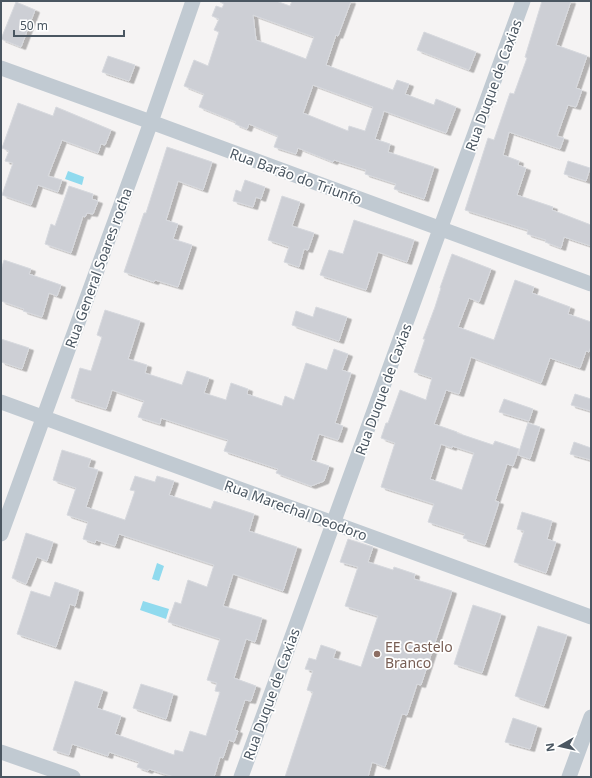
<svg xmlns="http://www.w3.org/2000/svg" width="592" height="778" font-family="'Noto Sans',sans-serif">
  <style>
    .water { fill: #90daee }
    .building { fill: #cdcfd5; stroke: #d7d9de; fill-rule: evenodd; filter: url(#shadow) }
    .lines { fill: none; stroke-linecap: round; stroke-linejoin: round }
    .street { stroke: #c1cad2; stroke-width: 15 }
    .education-dot { fill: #8d6e63; stroke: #fff; stroke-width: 1.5 }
    .labels { text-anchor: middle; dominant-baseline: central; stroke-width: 3.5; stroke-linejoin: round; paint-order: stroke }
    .street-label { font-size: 14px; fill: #4a5661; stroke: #fff }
    .education-label { font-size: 14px; fill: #785e54; stroke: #fff; text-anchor: start }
  </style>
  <defs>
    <filter id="shadow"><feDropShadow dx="4.5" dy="2.5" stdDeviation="0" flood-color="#0004"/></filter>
  </defs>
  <rect width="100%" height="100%" fill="#f5f3f3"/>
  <path class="water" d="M 68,171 L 84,177 L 82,185 L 65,179 Z
    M 157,563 L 164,566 L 159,581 L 152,579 Z
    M 143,601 L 169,609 L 166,619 L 140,610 Z"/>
  <path class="building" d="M 220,1 L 276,1 L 290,6 L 292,1 L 351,1 L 338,36 L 336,35 L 326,65 L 393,90 L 397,80 L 409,84 L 405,94 L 434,105 L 436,99 L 456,107 L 446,133 L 384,111 L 375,139 L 390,144 L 388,152 L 434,167 L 424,199 L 394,189 L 396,184 L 365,174 L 366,170 L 334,160 L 333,162 L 298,148 L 296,154 L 274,147 L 278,136 L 249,124 L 247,129 L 235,124 L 236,122 L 199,107 L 204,94 L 184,86 L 194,60 L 208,66 L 219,32 L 214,30 L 219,19 L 212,16 L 216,6 L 222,8 L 224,4 L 220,2 ZM 253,15 L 314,37 L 306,59 L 256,40 ZM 313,85 L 373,107 L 365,131 L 349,126 L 348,131 L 303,113 Z
    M 542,1 L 571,1 L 556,45 L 587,56 L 576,88 L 582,90 L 576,107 L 568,105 L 557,136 L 564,138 L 560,149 L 509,132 L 503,155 L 519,161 L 518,165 L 526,168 L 517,195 L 553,207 L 552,210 L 591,225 L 591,246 L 564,237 L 561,248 L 545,242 L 546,240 L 527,234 L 528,230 L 465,210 L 488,138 L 494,140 L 510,93 L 514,94 L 527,58 L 525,57 Z
    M 16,2 L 35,10 L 21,47 L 1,39 Z
    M 424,32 L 476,52 L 469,70 L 417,50 Z
    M 108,56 L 135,65 L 129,81 L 102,72 Z
    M 18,103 L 53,116 L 56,107 L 111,130 L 105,145 L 101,144 L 98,153 L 62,140 L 48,176 L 62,180 L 58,192 L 38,185 L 31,205 L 2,195 L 13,163 L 5,161 L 9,151 L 2,148 Z
    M 167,147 L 212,162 L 203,190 L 178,181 L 166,220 L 178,224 L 173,239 L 192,245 L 178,287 L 155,280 L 154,282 L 124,272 L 144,213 L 146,213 Z
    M 568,161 L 590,168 L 586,181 L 564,174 Z
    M 245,180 L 265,187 L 261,199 L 256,197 L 253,207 L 233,201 L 236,190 L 241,192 Z
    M 69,186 L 93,194 L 92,199 L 98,201 L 93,214 L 87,213 L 85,217 L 83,216 L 71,253 L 45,244 L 51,224 L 55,226 Z
    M 282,196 L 300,202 L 292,226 L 314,233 L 308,250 L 304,249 L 299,267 L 284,262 L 289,247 L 268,240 Z
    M 354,220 L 414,240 L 407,262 L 378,252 L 366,290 L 320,275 L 329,250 L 343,254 Z
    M 452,254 L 491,269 L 479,302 L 469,298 L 458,327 L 494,340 L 515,280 L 534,287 L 532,293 L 570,307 L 568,314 L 591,322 L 591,346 L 589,352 L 586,351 L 580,368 L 550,358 L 541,383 L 471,357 L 459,394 L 446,390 L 434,424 L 457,432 L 457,433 L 493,445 L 495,441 L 519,449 L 513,466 L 507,464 L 495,501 L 499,502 L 485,545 L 463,538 L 465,534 L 428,522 L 434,504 L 381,487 L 395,443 L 381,438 L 386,423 L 388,423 L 400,390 L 426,400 L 432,378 L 414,372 L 425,339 L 423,339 L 435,307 L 441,288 L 440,288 ZM 441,444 L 452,448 L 452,446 L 474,453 L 462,490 L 430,479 Z
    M 4,260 L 31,269 L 29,274 L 61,285 L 57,296 L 49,293 L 42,317 L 23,311 L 24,309 L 1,301 L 1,270 Z
    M 316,307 L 347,317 L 339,341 L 292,325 L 296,311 L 313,317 Z
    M 105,310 L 140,321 L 128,359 L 147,365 L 145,373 L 182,385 L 187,371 L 209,378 L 204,393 L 226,400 L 231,383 L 248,389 L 247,394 L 282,406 L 285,396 L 294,400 L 306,363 L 327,370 L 334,349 L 348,354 L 342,370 L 351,373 L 335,423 L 343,426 L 338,440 L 319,434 L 311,460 L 329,466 L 324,481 L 311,486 L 276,473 L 278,469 L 224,451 L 228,440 L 161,418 L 160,424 L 138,417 L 144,401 L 112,390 L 106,409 L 71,398 L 80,368 L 91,371 L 102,337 L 97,335 Z
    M 1,339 L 29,348 L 22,369 L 1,362 Z
    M 575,394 L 591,399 L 591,411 L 571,405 Z
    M 504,399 L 533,409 L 529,421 L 499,412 Z
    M 528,423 L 540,427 L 530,459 L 518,455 Z
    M 574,442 L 591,448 L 591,460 L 570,454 Z
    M 62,450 L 91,459 L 88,467 L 98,470 L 86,507 L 125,520 L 135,491 L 130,490 L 135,476 L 155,482 L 157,476 L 174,481 L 169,495 L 211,509 L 214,501 L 254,514 L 249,531 L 297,547 L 283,591 L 233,574 L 223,606 L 262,618 L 255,642 L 246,639 L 234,678 L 256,686 L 251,701 L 245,700 L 235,730 L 238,731 L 234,742 L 229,740 L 223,758 L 220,757 L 214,777 L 174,777 L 149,769 L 148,771 L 137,767 L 139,762 L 109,752 L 108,756 L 72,744 L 69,755 L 53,750 L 75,681 L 103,690 L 97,708 L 121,716 L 115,734 L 174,755 L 175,750 L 183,752 L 190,731 L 206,736 L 220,692 L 215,691 L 217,683 L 207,680 L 220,639 L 168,622 L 175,602 L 181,604 L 188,580 L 207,587 L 214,565 L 119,534 L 115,546 L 96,540 L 95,543 L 83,539 L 88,522 L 67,515 L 76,488 L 53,480 Z
    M 522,512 L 552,521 L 547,539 L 556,542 L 546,573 L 514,562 L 524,531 L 517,529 Z
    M 26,533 L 53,542 L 47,561 L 37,557 L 26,584 L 12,578 Z
    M 348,539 L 373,547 L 368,562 L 393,570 L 394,567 L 415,574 L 414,579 L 452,591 L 421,685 L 417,684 L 407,715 L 402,714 L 385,767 L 372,762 L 368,777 L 285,777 L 313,692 L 307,690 L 313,671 L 305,669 L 309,658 L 316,660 L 321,645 L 336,650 L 333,658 L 361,667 L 378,616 L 345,606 L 358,567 L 340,562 Z
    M 55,582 L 79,590 L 75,606 L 70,604 L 56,647 L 17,634 L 31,591 L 50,597 Z
    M 473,605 L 501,614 L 482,673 L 454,664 Z
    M 538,626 L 567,635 L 544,706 L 515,696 Z
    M 141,684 L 173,694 L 166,719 L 133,708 Z
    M 513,718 L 537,726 L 530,749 L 505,742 Z"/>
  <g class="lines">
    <path class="street" d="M 1,68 L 151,122 L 591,284
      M 1,402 L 591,617
      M 1,534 L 151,122 L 193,1
      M 1,752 L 73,777
      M 241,777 L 523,1
      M 569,777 L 591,717"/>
  </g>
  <circle class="education-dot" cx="377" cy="654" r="4"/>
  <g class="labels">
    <g class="street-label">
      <text transform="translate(493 85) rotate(-70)">Rua Duque de Caxias</text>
      <text transform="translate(296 176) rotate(20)">Rua Barão do Triunfo</text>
      <text transform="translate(98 268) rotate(-70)">Rua General Soares rocha</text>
      <text transform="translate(383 389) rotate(-70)">Rua Duque de Caxias</text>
      <text transform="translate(296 510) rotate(20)">Rua Marechal Deodoro</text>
      <text transform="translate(271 694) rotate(-70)">Rua Duque de Caxias</text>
    </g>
    <g class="education-label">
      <text x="385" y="646">EE Castelo<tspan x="385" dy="16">Branco</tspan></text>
    </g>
  </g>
  <rect width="592" height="778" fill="none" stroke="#4a5661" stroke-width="4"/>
  <g transform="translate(560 746) rotate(262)" stroke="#ffffff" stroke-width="3" paint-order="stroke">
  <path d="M0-3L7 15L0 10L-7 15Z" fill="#4a5661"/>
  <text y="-6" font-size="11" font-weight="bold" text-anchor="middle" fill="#4a5661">N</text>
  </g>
  <path d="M14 30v6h110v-6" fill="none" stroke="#4a5661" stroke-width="2"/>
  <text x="20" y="30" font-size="12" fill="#4a5661" stroke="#ffffff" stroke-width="3" paint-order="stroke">50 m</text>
</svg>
